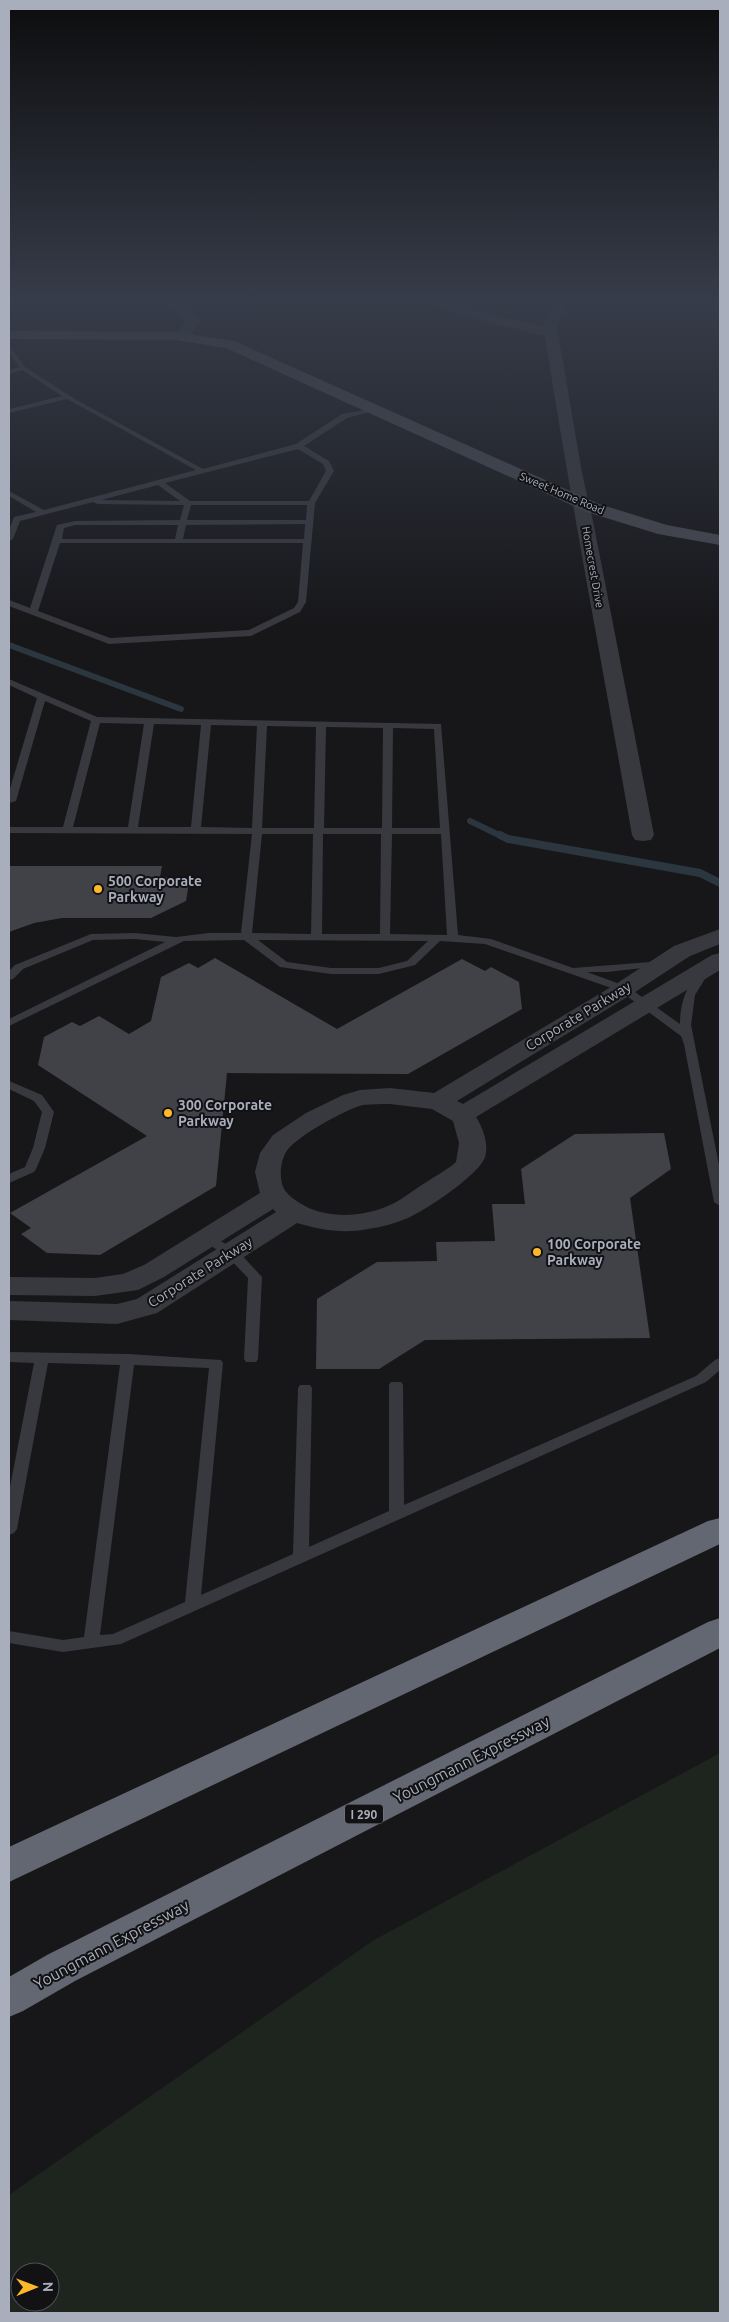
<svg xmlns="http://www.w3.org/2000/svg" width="729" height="2322" font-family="Ubuntu,sans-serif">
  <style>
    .green { fill: #1d251e; fill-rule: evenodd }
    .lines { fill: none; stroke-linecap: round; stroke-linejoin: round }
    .stream-far1 { stroke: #2c363f; stroke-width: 6 }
    .stream { stroke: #2c363f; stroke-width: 8 }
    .building { fill: #414247 }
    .lane { fill: #38393f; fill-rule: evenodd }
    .street { fill: #38393f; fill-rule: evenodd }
    .secondary { fill: #46484f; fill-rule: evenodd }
    .highway { fill: #636771; fill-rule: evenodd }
    .poi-dot { fill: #ffb82a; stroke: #121215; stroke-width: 2 }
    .labels { text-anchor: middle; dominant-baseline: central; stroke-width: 4; stroke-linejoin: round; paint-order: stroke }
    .far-street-label { font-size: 11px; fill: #a8aebb; stroke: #121215 }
    .shield { fill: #121215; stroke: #7b7f89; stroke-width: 1 }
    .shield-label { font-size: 12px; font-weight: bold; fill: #a8aebb }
    .poi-label { font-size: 14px; font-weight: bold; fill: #a8aebb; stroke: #121215; text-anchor: start }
    .street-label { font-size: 14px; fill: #a8aebb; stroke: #121215 }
    .near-street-label { font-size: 16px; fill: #a8aebb; stroke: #121215 }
  </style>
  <rect width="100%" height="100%" fill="#17171a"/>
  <path class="green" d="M 720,1753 L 720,2313 L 9,2313 L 9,2195 L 374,1940 ZM 20,2272 L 50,2272 L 50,2302 L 20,2302 Z"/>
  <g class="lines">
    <path class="stream-far1" d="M 9,645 L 181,709
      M 470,821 L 503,837"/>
    <path class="stream" d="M 500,835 L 508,839 L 700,873 L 720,883"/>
  </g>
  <path class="building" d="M 9,866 L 162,866 L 160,877 L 190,877 L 186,901 L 151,918 L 62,918 L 34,923 L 9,932 Z
    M 215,958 L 337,1029 L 462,959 L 485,971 L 491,967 L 519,982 L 522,1009 L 408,1074 L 227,1073 L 216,1186 L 100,1255 L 47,1253 L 21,1234 L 31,1228 L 10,1213 L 147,1136 L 38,1065 L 44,1037 L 72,1022 L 80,1026 L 99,1016 L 129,1034 L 151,1021 L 161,977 L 189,963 L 198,968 Z
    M 664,1133 L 671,1169 L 630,1198 L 650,1338 L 425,1340 L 379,1369 L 316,1369 L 317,1299 L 377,1262 L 437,1261 L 436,1242 L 495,1241 L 492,1204 L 525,1204 L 521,1169 L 575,1134 Z"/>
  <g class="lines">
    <path class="lane" d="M 9,345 L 25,367 L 75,399 L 203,469 L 296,444 L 342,414 L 376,408 L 376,410 L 347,418 L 304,446 L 329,461 L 334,471 L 315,503 L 306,602 L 300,612 L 251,636 L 109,644 L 9,606 L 9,600 L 30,608 L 57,525 L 75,521 L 180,520 L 184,505 L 97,504 L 93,502 L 20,521 L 13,539 L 9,541 L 9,530 L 14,517 L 36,512 L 9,496 L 9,491 L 44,510 L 196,470 L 67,399 L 9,413 L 9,409 L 62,396 L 22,370 L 9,374 L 9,370 L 19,367 L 9,352 ZM 298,449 L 323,464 L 326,471 L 309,501 L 190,501 L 165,483 ZM 158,485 L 180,501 L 101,500 ZM 191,505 L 307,505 L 306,520 L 187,520 ZM 305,524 L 304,539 L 183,539 L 186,525 ZM 75,525 L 178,525 L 175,539 L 62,539 L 64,528 ZM 60,543 L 303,543 L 298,602 L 294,608 L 249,630 L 110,638 L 38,611 Z
      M 9,679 L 97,717 L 441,724 L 458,935 L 491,939 L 573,968 L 664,961 L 666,963 L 660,966 L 607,972 L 587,972 L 628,987 L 680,1024 C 680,1003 686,988 698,972 L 702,971 L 708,974 L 695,995 L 691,1025 L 720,1170 L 720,1206 L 714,1202 L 684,1044 L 681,1036 L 620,991 L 485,944 L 440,941 L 415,965 L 379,974 L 331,974 L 280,967 L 244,940 L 184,941 L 9,1026 L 9,1019 L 165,942 L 135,939 L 93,940 L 23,969 L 13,979 L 9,980 L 9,971 L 15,965 L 91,934 L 135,933 L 176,937 L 209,933 L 241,933 L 252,834 L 9,833 L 9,827 L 63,827 L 91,721 L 45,701 L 16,801 L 9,803 L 9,792 L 37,698 L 9,685 ZM 100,723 L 144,724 L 128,827 L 73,827 ZM 154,724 L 201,725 L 191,827 L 138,827 ZM 211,725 L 257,726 L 252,828 L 201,827 ZM 267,726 L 316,727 L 314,828 L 262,828 ZM 326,727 L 383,728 L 382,828 L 324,828 ZM 393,728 L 434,729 L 440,828 L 392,828 ZM 262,834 L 313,834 L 311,934 L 252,933 ZM 323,834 L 381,834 L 380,934 L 322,934 ZM 392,834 L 441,834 L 447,935 L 390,934 ZM 258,940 L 428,941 L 407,961 L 379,968 L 331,968 L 287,962 Z
      M 9,1081 L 42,1095 L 54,1112 L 45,1148 L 36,1169 L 34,1172 L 9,1183 L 9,1174 L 25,1167 L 33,1148 L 42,1112 L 34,1101 L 9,1089 Z
      M 208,1234 L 237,1250 L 262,1277 L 258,1359 L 256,1362 L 246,1362 L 244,1359 L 248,1278 L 227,1256 L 203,1241 L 201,1238 Z
      M 9,1352 L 128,1354 L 221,1360 L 223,1363 L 201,1595 L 293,1554 L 298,1388 L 300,1385 L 310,1385 L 312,1388 L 309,1547 L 389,1511 L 389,1385 L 391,1382 L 401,1382 L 403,1385 L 404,1505 L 696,1376 L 715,1360 L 720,1358 L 720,1370 L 706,1382 L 121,1644 L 63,1652 L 9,1643 L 9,1631 L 63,1640 L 84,1637 L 120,1365 L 48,1363 L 17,1529 L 14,1533 L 9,1535 L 9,1492 L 34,1363 L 9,1362 ZM 134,1365 L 209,1368 L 185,1602 L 113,1634 L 100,1635 Z"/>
    <path class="street" d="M 164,300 L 177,300 L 200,320 L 188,339 L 178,339 L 176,336 L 186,321 Z
      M 423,300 L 442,300 L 477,311 L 543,327 L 555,300 L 568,300 L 557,327 L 582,473 L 594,526 L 654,835 L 651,840 L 643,841 L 635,840 L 632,835 C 603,669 571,503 545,336 L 468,317 L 425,303 Z
      M 720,929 L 720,944 L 690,956 L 632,994 L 457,1101 L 463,1104 L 712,955 L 720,953 L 720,970 L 476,1117 C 483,1128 489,1144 485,1157 C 479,1175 426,1210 408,1218 C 396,1223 382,1227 368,1229 C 344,1234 321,1230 297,1223 L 157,1313 L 117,1324 L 9,1320 L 9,1301 L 117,1304 L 137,1299 L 276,1212 L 273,1209 L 164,1277 L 138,1290 L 95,1296 L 9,1295 L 9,1277 L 95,1278 L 123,1274 L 144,1265 L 260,1193 L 255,1172 L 260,1153 L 273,1135 L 306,1113 L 343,1095 L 360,1090 L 390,1088 L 434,1093 L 616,984 L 674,946 ZM 390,1104 L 432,1109 L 453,1121 L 459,1143 L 456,1162 C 447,1170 435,1176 425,1183 C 413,1190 402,1200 390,1205 C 364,1217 330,1219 305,1206 C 298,1202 288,1196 284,1189 C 279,1179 280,1162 286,1152 C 295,1137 346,1109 363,1105 C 372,1104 381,1104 390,1104 Z"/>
    <path class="secondary" d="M 9,331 L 175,332 L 234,341 L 599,504 L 667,525 L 720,535 L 720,545 L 658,534 L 587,512 L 226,348 L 175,340 L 9,339 Z"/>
    <path class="highway" d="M 720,1518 L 720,1544 L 9,1882 L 9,1847 L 708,1521 Z
      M 720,1618 L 720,1648 L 75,1981 L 23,2011 L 9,2017 L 9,1977 L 47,1955 L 708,1622 Z"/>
  </g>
  <linearGradient id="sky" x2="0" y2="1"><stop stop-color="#0d0d0e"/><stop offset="0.48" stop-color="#363c49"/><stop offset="1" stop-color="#363c49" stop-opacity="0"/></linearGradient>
  <rect width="729" height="625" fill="url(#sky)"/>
  <g class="poi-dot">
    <circle cx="98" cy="889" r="5"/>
    <circle cx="168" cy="1113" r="5"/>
    <circle cx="537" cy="1252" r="5"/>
  </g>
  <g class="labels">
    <g class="far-street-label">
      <text transform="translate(562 493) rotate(23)">Sweet Home Road</text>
      <text transform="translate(593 567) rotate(80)">Homecrest Drive</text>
    </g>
    <rect class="shield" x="345" y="1804.5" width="38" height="19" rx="4"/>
    <g class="shield-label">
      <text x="364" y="1814">I 290</text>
    </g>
    <g class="poi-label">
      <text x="108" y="881">500 Corporate<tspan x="108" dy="16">Parkway</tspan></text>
      <text x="178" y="1105">300 Corporate<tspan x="178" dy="16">Parkway</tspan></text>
      <text x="547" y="1244">100 Corporate<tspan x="547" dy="16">Parkway</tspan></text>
    </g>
    <g class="street-label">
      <text transform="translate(578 1016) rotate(-31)">Corporate Parkway</text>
      <text transform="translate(200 1272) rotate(-32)">Corporate Parkway</text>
    </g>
    <g class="near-street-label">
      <text transform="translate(471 1759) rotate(-27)">Youngmann Expressway</text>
      <text transform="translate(111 1944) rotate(-28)">Youngmann Expressway</text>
    </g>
  </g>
  <rect width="729" height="2322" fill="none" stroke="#a8aebb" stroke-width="20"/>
  <g transform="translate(35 2287) rotate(89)"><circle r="24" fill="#121215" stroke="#4e5057"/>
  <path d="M0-4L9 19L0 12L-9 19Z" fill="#ffb82a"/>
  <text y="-8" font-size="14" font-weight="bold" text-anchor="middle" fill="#a8aebb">N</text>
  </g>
</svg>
